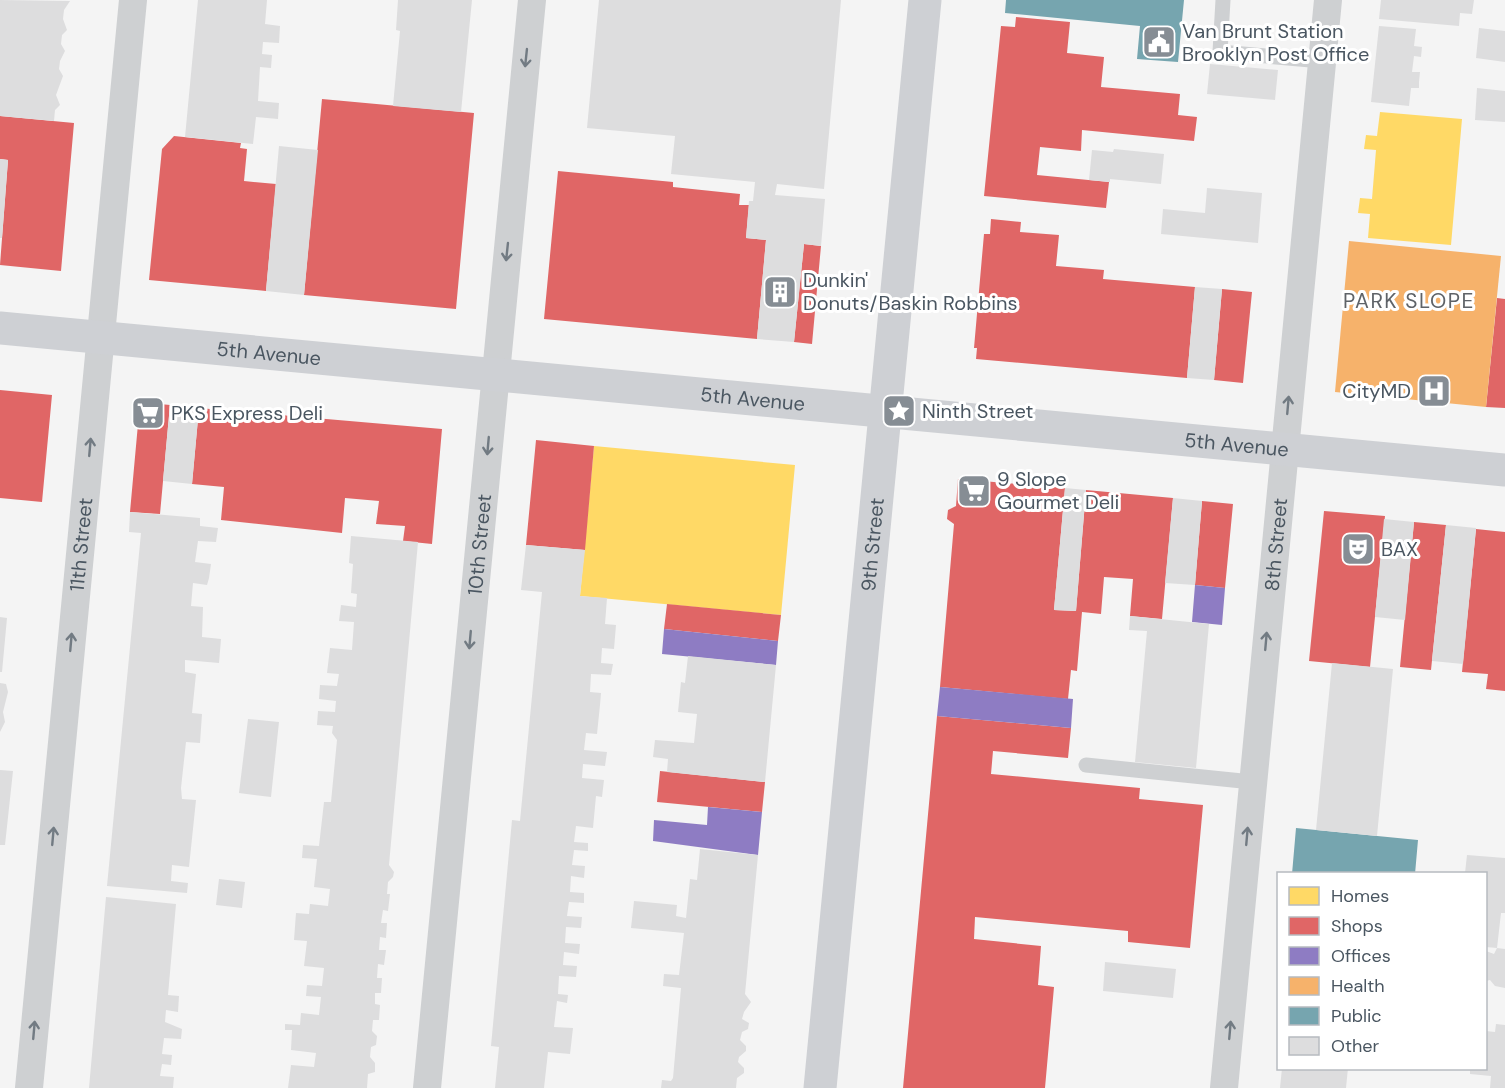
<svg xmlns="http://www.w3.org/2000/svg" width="1505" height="1088" font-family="'DM Sans',sans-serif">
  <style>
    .homes { fill: #ffd966 }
    .shops { fill: #e06666 }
    .offices { fill: #8e7cc3 }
    .health { fill: #f6b26b }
    .public { fill: #76a5af }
    .building { fill: #ddddde }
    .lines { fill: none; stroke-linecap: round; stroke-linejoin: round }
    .lane { stroke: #ced0d2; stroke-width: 15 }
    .street { stroke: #ced0d2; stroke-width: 28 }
    .secondary { stroke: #ced0d4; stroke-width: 33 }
    .oneway { stroke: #727b83 }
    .labels { text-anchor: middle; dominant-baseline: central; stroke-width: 6; stroke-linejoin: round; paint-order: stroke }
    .poi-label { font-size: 20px; fill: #4a5661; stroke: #fff; text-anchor: start }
    .street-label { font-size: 20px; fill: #4a5661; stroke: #fff }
    .neighbourhood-label { font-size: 21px; letter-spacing: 1.5px; fill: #5f6368; stroke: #fff }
  </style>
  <rect width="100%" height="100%" fill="#f4f4f4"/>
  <path class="homes" d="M 1380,112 L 1462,119 L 1451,245 L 1368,238 L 1370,214 L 1358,213 L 1360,198 L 1372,199 L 1376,150 L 1364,149 L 1366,135 L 1377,136 Z
    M 594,446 L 795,465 L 781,615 L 580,596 Z"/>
  <path class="shops" d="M 1016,17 L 1070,22 L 1067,53 L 1104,57 L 1101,87 L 1180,94 L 1178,115 L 1197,117 L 1194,141 L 1082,130 L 1081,151 L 1040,147 L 1037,175 L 1109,182 L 1106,208 L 984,196 L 1001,26 L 1015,27 Z
    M 322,99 L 474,113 L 456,309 L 304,295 Z
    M 0,116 L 74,123 L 61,271 L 0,265 L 8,160 L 0,159 Z
    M 174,136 L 241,143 L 240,148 L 247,149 L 244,181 L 276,184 L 266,291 L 149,280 L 162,149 Z
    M 558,171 L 673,182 L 673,187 L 740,194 L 739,205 L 749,205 L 746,238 L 766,240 L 757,339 L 544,319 Z
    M 991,219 L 1021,222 L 1020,232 L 1059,235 L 1056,266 L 1104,270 L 1103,279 L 1195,287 L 1187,378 L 976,359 L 977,348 L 974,348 L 984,234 L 990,234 Z
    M 804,244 L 821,246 L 812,344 L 794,342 Z
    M 1222,289 L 1252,292 L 1243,383 L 1214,380 Z
    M 1497,298 L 1505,299 L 1505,408 L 1486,407 Z
    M 0,390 L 52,395 L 42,502 L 0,498 Z
    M 140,402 L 170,405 L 160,514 L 130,512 Z
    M 199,408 L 442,429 L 432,544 L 403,541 L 405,526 L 376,524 L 379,501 L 345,498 L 342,533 L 221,520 L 224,487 L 192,484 Z
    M 536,440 L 594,446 L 585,550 L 526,545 Z
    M 958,479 L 1065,488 L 1054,610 L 1076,611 L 1086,490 L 1173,498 L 1162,619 L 1130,616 L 1133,579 L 1104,577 L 1101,614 L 1082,612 L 1077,671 L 1071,670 L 1068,699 L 940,687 L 954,524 L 947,519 L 948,510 L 956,506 Z
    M 1202,501 L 1233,504 L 1225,588 L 1195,585 Z
    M 1324,511 L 1385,516 L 1370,667 L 1309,661 Z
    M 1414,522 L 1446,525 L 1431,670 L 1400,667 Z
    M 1476,529 L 1505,532 L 1505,691 L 1486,689 L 1488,674 L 1462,672 Z
    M 667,604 L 781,615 L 778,641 L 664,629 Z
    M 937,716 L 1071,728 L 1068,758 L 993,751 L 991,774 L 1140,788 L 1139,799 L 1203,805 L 1190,948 L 1128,942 L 1128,931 L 975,917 L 974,939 L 1041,946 L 1038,985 L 1054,987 L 1045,1088 L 903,1088 Z
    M 660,771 L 765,782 L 762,812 L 657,802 Z"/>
  <path class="offices" d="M 1195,585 L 1225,588 L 1222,625 L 1192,622 Z
    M 664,629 L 778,641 L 776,665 L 662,654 Z
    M 940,687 L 1073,699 L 1071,728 L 937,716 Z
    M 708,807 L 762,812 L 758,855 L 653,841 L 654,820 L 707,825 Z"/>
  <path class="health" d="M 1349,241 L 1501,256 L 1486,407 L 1335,392 Z"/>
  <path class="public" d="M 1006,0 L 1184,0 L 1178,62 L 1137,59 L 1140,26 L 1005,13 Z
    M 1296,828 L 1418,840 L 1415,874 L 1292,874 Z"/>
  <path class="building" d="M 0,0 L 70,1 L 64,10 L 63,19 L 67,30 L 62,35 L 61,44 L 65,51 L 60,61 L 59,69 L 63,76 L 56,95 L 60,105 L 55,110 L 54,121 L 0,116 Z
    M 198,0 L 267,0 L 265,24 L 280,26 L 279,43 L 263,42 L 262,54 L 272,55 L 271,68 L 260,67 L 258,101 L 279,103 L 278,119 L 256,117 L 253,144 L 185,137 Z
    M 398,0 L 472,0 L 461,112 L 393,106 L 400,31 L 396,30 Z
    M 599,0 L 841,0 L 824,189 L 777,184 L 775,195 L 825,199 L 821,246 L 804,244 L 794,342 L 757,339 L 766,240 L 746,238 L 749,201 L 753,201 L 755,182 L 671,174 L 675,136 L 587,128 Z
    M 1381,0 L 1474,0 L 1472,14 L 1460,13 L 1459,26 L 1379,19 Z
    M 1379,26 L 1416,29 L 1414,46 L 1422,47 L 1421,57 L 1414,56 L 1412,72 L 1420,72 L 1419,82 L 1419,88 L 1411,88 L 1409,106 L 1371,102 Z
    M 1479,28 L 1505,31 L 1505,62 L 1476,58 Z
    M 1210,64 L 1278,70 L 1275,100 L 1207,94 Z
    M 1477,88 L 1505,91 L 1505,122 L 1475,120 Z
    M 279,146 L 318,150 L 304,295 L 266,291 Z
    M 1114,149 L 1164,154 L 1161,184 L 1110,179 L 1110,182 L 1089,180 L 1092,150 L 1113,152 Z
    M 0,159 L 8,160 L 2,238 L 0,238 Z
    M 1207,188 L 1262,193 L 1258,243 L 1161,234 L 1163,209 L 1205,213 Z
    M 1195,287 L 1222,289 L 1214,380 L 1187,378 Z
    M 170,405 L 199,408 L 192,484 L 163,481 Z
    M 1065,488 L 1086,490 L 1076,611 L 1054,610 Z
    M 1173,498 L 1202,501 L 1195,585 L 1165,583 Z
    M 130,512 L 200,518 L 200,526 L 218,528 L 216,542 L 198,541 L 195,562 L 211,564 L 209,578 L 207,585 L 193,583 L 191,606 L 203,607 L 202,637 L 221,639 L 219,663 L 185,660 L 185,672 L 196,674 L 192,713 L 202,714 L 200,743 L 186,742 L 181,788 L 182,799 L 196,800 L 189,867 L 172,865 L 171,881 L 188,883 L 187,893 L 107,886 L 141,533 L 129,532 Z
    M 1384,519 L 1414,522 L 1405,620 L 1375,617 Z
    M 1446,525 L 1476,528 L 1463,664 L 1432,661 Z
    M 351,536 L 418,542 L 389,865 L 394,872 L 393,877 L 388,882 L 387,894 L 390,894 L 388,911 L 383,910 L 381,923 L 387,923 L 386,938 L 380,937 L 379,950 L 386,950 L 384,965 L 378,964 L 377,978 L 382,978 L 381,993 L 375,993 L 375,1004 L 380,1005 L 379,1020 L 373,1020 L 372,1031 L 377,1036 L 376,1045 L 371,1047 L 370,1057 L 375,1063 L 375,1072 L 368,1074 L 367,1088 L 288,1088 L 291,1065 L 314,1067 L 316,1053 L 291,1050 L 292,1030 L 285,1030 L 285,1024 L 300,1025 L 301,1013 L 319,1015 L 321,997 L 306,996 L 307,985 L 322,986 L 324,968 L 304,966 L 307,941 L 294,940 L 296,913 L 309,914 L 310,904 L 328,906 L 330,889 L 314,887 L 317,859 L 302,858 L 303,845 L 319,846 L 324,802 L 331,802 L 337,740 L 332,733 L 333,726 L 317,725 L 318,711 L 335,712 L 336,701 L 319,699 L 320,685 L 337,686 L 339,674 L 327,673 L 330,648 L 352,650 L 354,622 L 339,621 L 341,605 L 356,607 L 357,594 L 351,593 L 353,564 L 349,563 Z
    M 526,545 L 585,550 L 580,596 L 607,598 L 605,624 L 616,625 L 614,649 L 602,648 L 601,663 L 613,664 L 611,675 L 591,674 L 590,692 L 601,693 L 600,705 L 597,734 L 586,733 L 584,750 L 607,752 L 605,766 L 583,764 L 582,778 L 604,780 L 602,797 L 596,796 L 593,828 L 576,826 L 574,842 L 588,843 L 588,851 L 574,850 L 572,865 L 585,866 L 584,878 L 571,876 L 570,892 L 584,893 L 584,903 L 569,902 L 567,916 L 582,917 L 581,928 L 566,927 L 565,943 L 580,944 L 579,954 L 564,952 L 563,965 L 577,966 L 576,977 L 559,976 L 558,994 L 568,995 L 567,1003 L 557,1001 L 554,1027 L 573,1028 L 570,1054 L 548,1052 L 544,1088 L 495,1088 L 499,1047 L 491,1046 L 512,820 L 520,821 L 542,592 L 521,590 Z
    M 1130,616 L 1209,624 L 1196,768 L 1135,762 L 1147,631 L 1129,630 Z
    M 0,617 L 7,618 L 2,672 L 0,672 Z
    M 688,656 L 776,665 L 765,782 L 667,772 L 668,759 L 653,757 L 655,740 L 694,743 L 697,714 L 678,712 L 681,682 L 685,683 Z
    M 1332,663 L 1393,669 L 1377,836 L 1316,830 Z
    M 0,683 L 6,684 L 8,692 L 3,712 L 5,722 L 0,732 Z
    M 248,719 L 279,722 L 271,797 L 239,793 Z
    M 0,770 L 13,771 L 5,845 L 0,845 Z
    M 700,849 L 758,855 L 745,994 L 751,1002 L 744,1012 L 742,1019 L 749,1023 L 748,1029 L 742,1032 L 740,1040 L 746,1046 L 746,1051 L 739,1057 L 738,1062 L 744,1068 L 744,1073 L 737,1078 L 736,1088 L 661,1088 L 662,1080 L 671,1081 L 673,1078 L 681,988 L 663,986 L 664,974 L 679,975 L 684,933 L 631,928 L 634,901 L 677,905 L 676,916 L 686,918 L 690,879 L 697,880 Z
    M 1467,855 L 1505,858 L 1505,913 L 1501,913 L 1497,948 L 1486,947 L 1486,874 L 1465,873 Z
    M 219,879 L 245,882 L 242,908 L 216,905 Z
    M 106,897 L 176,904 L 168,995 L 179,996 L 178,1012 L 166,1010 L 165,1022 L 182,1029 L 181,1039 L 164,1038 L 162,1054 L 172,1055 L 171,1065 L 162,1064 L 160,1076 L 174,1077 L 173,1088 L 89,1088 Z
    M 1497,948 L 1505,949 L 1505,988 L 1495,986 L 1490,980 L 1486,981 L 1486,951 L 1494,954 Z
    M 1105,962 L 1176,969 L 1173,998 L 1103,991 Z
    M 1496,1024 L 1505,1025 L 1505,1088 L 1490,1088 L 1491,1076 L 1470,1074 L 1470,1068 L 1486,1068 L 1486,1031 L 1495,1032 Z
    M 1282,1068 L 1348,1068 L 1346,1088 L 1280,1088 Z"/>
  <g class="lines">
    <path class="lane" d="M 1223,0 L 1220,52 L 1322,61
      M 1086,765 L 1252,782"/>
    <g class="street">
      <path id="s1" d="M 29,1088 L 133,0"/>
      <path id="s2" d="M 427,1088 L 532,0"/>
      <path id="s3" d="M 1224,1088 L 1328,0"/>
    </g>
    <g class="secondary">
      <path id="s4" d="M 0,328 L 1505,470"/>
      <path id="s5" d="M 820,1088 L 925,0"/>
    </g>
  </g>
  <defs><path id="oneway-shaft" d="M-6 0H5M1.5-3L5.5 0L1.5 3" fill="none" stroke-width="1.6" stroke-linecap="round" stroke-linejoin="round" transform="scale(1.5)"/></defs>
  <g class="oneway">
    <use href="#oneway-shaft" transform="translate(526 58) rotate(96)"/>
    <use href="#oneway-shaft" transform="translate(507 252) rotate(96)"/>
    <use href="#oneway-shaft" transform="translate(1288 405) rotate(-85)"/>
    <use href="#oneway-shaft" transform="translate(488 446) rotate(95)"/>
    <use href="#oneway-shaft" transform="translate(90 447) rotate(-85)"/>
    <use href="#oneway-shaft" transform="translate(470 640) rotate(95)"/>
    <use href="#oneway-shaft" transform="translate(1266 641) rotate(-85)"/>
    <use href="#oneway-shaft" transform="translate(71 642) rotate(-85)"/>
    <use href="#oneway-shaft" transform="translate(53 836) rotate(-85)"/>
    <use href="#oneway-shaft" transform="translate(1247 836) rotate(-85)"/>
    <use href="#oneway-shaft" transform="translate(34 1030) rotate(-85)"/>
    <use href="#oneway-shaft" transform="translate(1230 1030) rotate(-85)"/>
  </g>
  <defs>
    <symbol id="civic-square" viewBox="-11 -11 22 22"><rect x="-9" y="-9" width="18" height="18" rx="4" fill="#868d94" stroke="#fff"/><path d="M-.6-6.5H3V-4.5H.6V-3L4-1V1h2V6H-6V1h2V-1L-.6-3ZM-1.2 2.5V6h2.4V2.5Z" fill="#fff"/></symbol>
    <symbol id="building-square" viewBox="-11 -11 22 22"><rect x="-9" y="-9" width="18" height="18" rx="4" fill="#868d94" stroke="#fff"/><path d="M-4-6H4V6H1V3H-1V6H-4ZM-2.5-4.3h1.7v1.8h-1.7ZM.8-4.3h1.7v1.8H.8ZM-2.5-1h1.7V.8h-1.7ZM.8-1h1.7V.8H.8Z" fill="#fff"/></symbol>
    <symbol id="hospital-square" viewBox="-11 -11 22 22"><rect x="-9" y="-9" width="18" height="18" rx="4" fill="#868d94" stroke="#fff"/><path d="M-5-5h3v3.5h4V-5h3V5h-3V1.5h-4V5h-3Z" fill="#fff"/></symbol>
    <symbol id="sight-square" viewBox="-11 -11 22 22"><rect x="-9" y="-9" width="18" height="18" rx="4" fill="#868d94" stroke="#fff"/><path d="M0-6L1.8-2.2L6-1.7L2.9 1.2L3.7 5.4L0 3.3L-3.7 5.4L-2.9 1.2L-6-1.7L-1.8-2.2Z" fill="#fff"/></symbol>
    <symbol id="supermarket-square" viewBox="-11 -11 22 22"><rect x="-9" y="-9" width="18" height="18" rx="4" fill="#868d94" stroke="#fff"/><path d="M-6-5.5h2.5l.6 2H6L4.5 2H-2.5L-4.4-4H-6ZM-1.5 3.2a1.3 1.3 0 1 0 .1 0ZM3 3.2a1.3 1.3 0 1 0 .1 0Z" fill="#fff"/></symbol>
    <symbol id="theatre-square" viewBox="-11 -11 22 22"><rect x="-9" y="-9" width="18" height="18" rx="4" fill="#868d94" stroke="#fff"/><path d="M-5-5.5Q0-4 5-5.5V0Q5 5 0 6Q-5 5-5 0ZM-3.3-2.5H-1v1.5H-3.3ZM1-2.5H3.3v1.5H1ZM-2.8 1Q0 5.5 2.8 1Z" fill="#fff"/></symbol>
  </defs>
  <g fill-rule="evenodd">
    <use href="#civic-square" x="1140" y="23" width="38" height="38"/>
    <use href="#building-square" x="761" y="273" width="38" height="38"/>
    <use href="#hospital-square" x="1415" y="372" width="38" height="38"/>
    <use href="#sight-square" x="880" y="392" width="38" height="38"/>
    <use href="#supermarket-square" x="129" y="394" width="38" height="38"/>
    <use href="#supermarket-square" x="955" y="472" width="38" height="38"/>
    <use href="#theatre-square" x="1339" y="530" width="38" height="38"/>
  </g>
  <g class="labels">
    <g class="poi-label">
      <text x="1182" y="31">Van Brunt Station<tspan x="1182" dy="23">Brooklyn Post Office</tspan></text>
      <text x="803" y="280">Dunkin'<tspan x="803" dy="23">Donuts/Baskin Robbins</tspan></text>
      <text x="1411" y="391" text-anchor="end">CityMD</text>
      <text x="922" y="411">Ninth Street</text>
      <text x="171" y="413">PKS Express Deli</text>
      <text x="997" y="479">9 Slope<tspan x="997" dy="23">Gourmet Deli</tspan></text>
      <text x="1381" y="549">BAX</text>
    </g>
    <g class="street-label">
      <text stroke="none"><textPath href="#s4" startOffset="270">5th Avenue</textPath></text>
      <text stroke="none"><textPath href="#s4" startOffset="756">5th Avenue</textPath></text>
      <text stroke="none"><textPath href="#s4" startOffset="1242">5th Avenue</textPath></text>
      <text stroke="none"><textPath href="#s1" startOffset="546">11th Street</textPath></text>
      <text stroke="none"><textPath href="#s2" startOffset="546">10th Street</textPath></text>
      <text stroke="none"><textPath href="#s5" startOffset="546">9th Street</textPath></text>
      <text stroke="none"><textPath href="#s3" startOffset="546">8th Street</textPath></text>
    </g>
    <g class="neighbourhood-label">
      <text x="1409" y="301">PARK SLOPE</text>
    </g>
  </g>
  <rect x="1277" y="872" width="210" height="198" fill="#ffffff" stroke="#b7bbc0" stroke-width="1.5"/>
  <rect x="1289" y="887" width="30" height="18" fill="#ffd966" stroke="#b7bbc0" stroke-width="1.5"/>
  <text x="1331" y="902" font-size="18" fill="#4a5661">Homes</text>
  <rect x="1289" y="917" width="30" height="18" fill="#e06666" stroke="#b7bbc0" stroke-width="1.5"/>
  <text x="1331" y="932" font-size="18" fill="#4a5661">Shops</text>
  <rect x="1289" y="947" width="30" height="18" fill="#8e7cc3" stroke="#b7bbc0" stroke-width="1.5"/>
  <text x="1331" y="962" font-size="18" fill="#4a5661">Offices</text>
  <rect x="1289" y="977" width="30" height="18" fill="#f6b26b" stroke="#b7bbc0" stroke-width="1.5"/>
  <text x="1331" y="992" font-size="18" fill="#4a5661">Health</text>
  <rect x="1289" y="1007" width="30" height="18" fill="#76a5af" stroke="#b7bbc0" stroke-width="1.5"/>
  <text x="1331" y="1022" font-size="18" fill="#4a5661">Public</text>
  <rect x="1289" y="1037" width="30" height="18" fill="#ddddde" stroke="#b7bbc0" stroke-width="1.5"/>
  <text x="1331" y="1052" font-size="18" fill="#4a5661">Other</text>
</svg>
